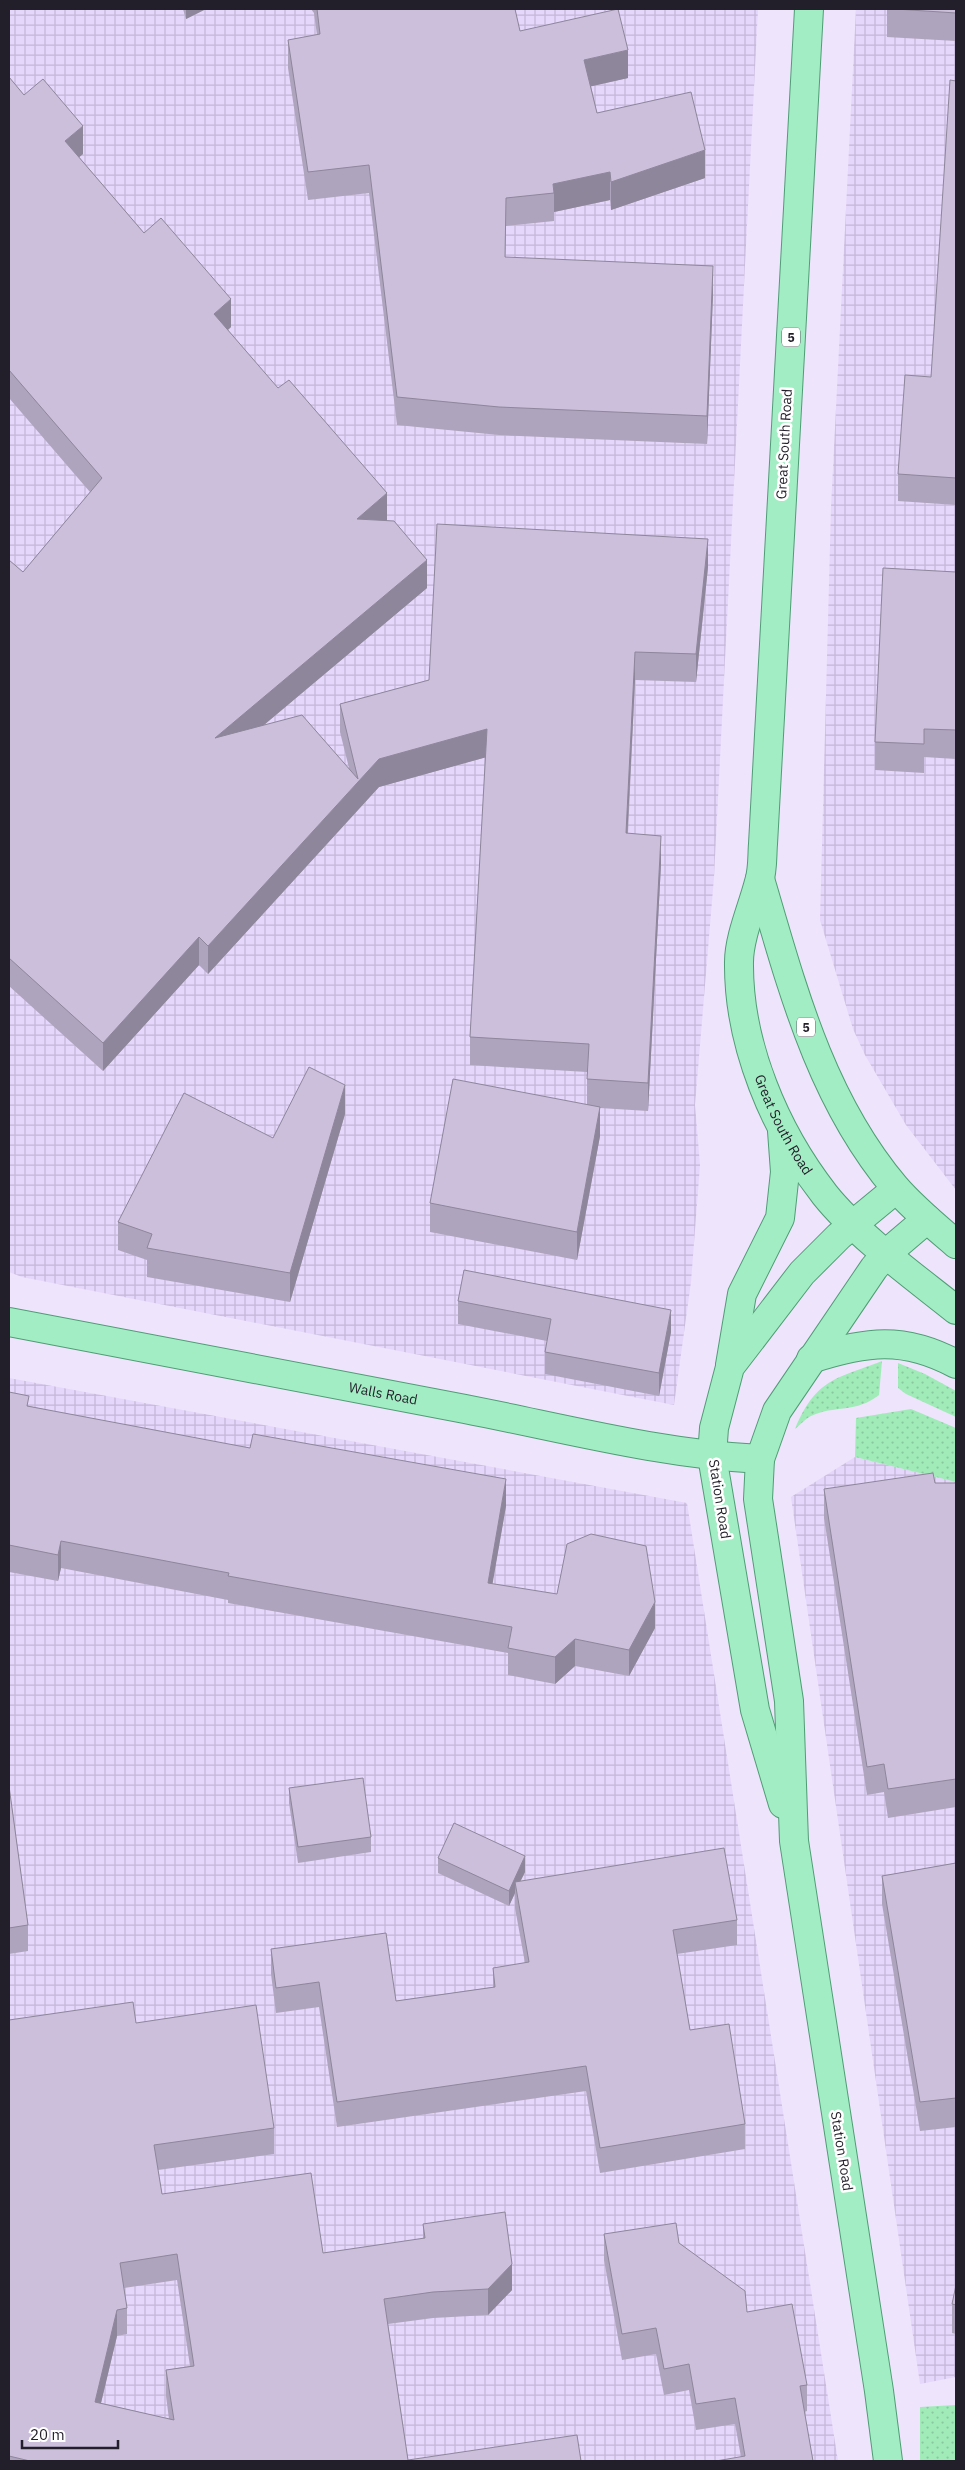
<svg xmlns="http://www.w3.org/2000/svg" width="965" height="2470" font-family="'IBM Plex Sans',sans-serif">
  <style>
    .industrial { fill: url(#industrial-grid) }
    .grass { fill: url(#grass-dots) }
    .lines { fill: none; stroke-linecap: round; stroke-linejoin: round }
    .major-casing { stroke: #4f9d75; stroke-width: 30 }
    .major { stroke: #a3edc4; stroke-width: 28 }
    .wall { fill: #afa4bd; fill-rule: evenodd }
    .shaded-wall { fill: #8e869a }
    .building { fill: #cbbfdc; stroke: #8e869a; fill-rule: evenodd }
    .labels { text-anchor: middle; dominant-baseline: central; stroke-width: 5; stroke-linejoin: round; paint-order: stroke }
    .shield { fill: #fff; stroke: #65626a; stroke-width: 1 }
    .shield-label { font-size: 12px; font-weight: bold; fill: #231f2a }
    .street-label { font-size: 14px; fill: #231f2a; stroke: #fff }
  </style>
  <defs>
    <pattern id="industrial-grid" width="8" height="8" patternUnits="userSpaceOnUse" patternTransform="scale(1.25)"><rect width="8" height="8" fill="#e5d6fb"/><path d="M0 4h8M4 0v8" fill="none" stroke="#c4b7d7"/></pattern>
    <pattern id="grass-dots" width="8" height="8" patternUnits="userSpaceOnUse" patternTransform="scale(1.25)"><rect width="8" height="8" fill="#a1ebb9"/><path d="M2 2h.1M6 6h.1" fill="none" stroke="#8ac99f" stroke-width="1.8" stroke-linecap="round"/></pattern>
  </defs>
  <rect width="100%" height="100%" fill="#eee4fc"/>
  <path class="industrial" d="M 9,9 L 758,9 L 714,877 L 695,1105 L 700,1165 L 691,1282 L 674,1405 L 22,1277 L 9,1272 Z
    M 856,9 L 956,9 L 956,1190 L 906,1125 L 865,1055 L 853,1029 L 820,920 L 831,508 Z
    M 9,1378 L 687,1503 L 838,2461 L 9,2461 Z
    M 855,1457 L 956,1482 L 956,2377 L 920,2384 L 791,1497 Z"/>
  <path class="grass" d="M 882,1361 L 879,1395 C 857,1413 834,1405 811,1416 C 805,1419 800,1425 795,1429 C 816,1379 835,1379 882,1361 Z
    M 898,1363 L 925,1374 L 956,1391 L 956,1417 L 906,1394 L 898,1388 Z
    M 911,1409 L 956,1428 L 956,1482 L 855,1457 L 856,1418 Z
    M 956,2405 L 956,2461 L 920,2461 L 920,2407 Z"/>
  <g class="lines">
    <defs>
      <g id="major">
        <path id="s1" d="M 809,9 L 763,844 C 762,856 763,870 759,882 C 753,906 739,937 739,962 C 738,1044 775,1131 825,1195 C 857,1235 916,1278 956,1310"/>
        <path d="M 760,879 C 792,987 820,1098 895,1187 C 913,1208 935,1226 956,1244"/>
        <path id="s2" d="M 9,1322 C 161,1351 313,1380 465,1409 C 563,1428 660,1454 760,1459"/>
        <path d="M 811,1359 C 866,1341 904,1336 956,1364"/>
        <path d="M 730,1365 L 742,1294 L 780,1218 L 785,1172 L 782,1131"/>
        <path d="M 783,1804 L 755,1710 L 712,1456 L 714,1428 L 730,1367 L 802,1273 L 839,1236 L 896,1189"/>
        <path d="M 888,2461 L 879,2391 L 794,1841 L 789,1701 L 758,1499 L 760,1459 L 777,1411 L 874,1268 L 887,1253 L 927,1219"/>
      </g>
    </defs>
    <use href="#major" class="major-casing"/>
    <use href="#major" class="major"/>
  </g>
  <path class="wall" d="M 183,9 L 206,9 L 186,19 Z
    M 311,9 L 515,9 L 520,31 L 628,78 L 591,86 L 597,113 L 705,178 L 611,210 L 610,200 L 554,212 L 554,221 L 506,226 L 505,257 L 713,294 L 707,444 L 499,435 L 397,425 L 369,193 L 308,200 L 288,68 L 288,40 L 317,35 L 314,13 Z
    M 887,9 L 956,9 L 956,41 L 887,37 Z
    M 9,77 L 24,95 L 83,154 L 79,157 L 144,233 L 231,327 L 228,330 L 386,521 L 427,588 L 264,725 L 349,768 L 340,732 L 340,704 L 429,680 L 708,567 L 696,682 L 635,680 L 628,833 L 661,864 L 648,1111 L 600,1108 L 600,1136 L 577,1260 L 430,1232 L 430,1203 L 587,1105 L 587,1072 L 470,1065 L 470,1037 L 486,757 L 379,787 L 208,974 L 199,965 L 103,1071 L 9,986 L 9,560 L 23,572 L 90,492 L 9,398 Z
    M 956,81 L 956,505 L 898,501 L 898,474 L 931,377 Z
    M 956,572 L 956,759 L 924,757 L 924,773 L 875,770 L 875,742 Z
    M 345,1114 L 290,1302 L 147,1277 L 147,1260 L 118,1250 L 118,1222 L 273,1138 Z
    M 458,1301 L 671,1332 L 659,1396 L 545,1374 L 545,1352 L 547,1341 L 458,1324 Z
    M 9,1392 L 29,1406 L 506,1506 L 492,1584 L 655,1628 L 629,1676 L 575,1666 L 555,1684 L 508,1675 L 508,1653 L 228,1603 L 228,1600 L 61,1568 L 58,1581 L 9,1572 Z
    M 935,1483 L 956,1483 L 956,1807 L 888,1818 L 884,1792 L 867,1795 L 824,1518 L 824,1489 Z
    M 9,1786 L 28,1925 L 28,1951 L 9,1954 Z
    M 289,1788 L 371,1837 L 371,1852 L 298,1863 L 289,1803 Z
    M 438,1858 L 525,1872 L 520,1882 L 737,1920 L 737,1945 L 677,1954 L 690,2030 L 745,2124 L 745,2149 L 600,2173 L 586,2091 L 337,2127 L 319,2007 L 276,2013 L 271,1974 L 271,1949 L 396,2001 L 493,1987 L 493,1968 L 525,1963 L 515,1908 L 515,1893 L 509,1906 L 438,1873 Z
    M 956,1863 L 956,2127 L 920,2131 L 882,1904 L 882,1876 Z
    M 9,2020 L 136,2023 L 274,2128 L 274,2154 L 158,2170 L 162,2194 L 323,2253 L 423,2239 L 423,2224 L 512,2290 L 488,2315 L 433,2318 L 388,2324 L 408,2460 L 581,2461 L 9,2461 ZM 177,2280 L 190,2366 L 166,2370 L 166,2396 L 169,2419 L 101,2403 L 117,2336 L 127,2334 L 127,2308 L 124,2288 Z
    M 604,2234 L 679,2243 L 747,2312 L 807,2385 L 807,2411 L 804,2412 L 813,2461 L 741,2457 L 735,2424 L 696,2430 L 689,2390 L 664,2395 L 656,2354 L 622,2360 L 604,2260 Z
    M 956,2285 L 956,2334 L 952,2333 L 952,2304 Z"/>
  <path class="shaded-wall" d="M 186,9 L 206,9 L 186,19 Z
    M 628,50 L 628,78 L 584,88 L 584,60 Z
    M 83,126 L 83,154 L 65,169 L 65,141 Z
    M 705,150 L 705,178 L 611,210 L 611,182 Z
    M 610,172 L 610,200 L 554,212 L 554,193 L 553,184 Z
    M 713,266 L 713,294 L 707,444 L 707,416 Z
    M 231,299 L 231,327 L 214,342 L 214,314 Z
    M 387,493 L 387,521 L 357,519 Z
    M 708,539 L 708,567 L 696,682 L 696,654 Z
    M 427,560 L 427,588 L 215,766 L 215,738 Z
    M 635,652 L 635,680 L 626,861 L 626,833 Z
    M 487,729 L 487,757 L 379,787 L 208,974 L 208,946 L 379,759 Z
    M 661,836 L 661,864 L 648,1111 L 648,1083 Z
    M 199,937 L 199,965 L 103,1071 L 103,1043 Z
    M 345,1085 L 345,1114 L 290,1302 L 290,1273 Z
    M 600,1107 L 600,1136 L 577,1260 L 577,1232 Z
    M 671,1310 L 671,1332 L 659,1396 L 659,1373 Z
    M 506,1479 L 506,1506 L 488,1610 L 488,1583 Z
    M 61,1541 L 61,1568 L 58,1581 L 58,1555 Z
    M 655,1602 L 655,1628 L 629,1676 L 629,1650 Z
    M 575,1639 L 575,1666 L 555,1684 L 555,1657 Z
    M 525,1856 L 525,1872 L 516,1890 L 515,1882 L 515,1893 L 509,1906 L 509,1891 Z
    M 512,2264 L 512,2290 L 488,2315 L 488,2289 Z
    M 117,2310 L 117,2336 L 95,2428 L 95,2402 Z"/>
  <path class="building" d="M 317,9 L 515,9 L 520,31 L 618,9 L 628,50 L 584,60 L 597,113 L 691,92 L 705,150 L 611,182 L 610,172 L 553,184 L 554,193 L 506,198 L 505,257 L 713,266 L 707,416 L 499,407 L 397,397 L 369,165 L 308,172 L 288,40 L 320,34 Z
    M 895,9 L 956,9 L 956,13 Z
    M 9,77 L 24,95 L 43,79 L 83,126 L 65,141 L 144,233 L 161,218 L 231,299 L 214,314 L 278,388 L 289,380 L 387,493 L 357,519 L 394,521 L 427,560 L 215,738 L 302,715 L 358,779 L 340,704 L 429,680 L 437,524 L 708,539 L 696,654 L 635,652 L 626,833 L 661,836 L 648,1083 L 587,1079 L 589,1044 L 470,1037 L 487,729 L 379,759 L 208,946 L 199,937 L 103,1043 L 9,958 L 9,560 L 23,572 L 102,478 L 9,370 Z
    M 950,80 L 956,81 L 956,478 L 898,474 L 905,375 L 931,377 Z
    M 883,568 L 956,572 L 956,730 L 924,729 L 924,744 L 875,742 Z
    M 309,1067 L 345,1085 L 290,1273 L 147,1248 L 152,1234 L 118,1222 L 184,1093 L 273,1138 Z
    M 453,1079 L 600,1107 L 577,1232 L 430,1203 Z
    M 464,1270 L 671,1310 L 659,1373 L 545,1352 L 551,1319 L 458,1301 Z
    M 9,1392 L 29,1396 L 27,1406 L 250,1448 L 253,1434 L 506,1479 L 488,1583 L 557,1594 L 567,1544 L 591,1534 L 646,1546 L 655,1602 L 629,1650 L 575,1639 L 555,1657 L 508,1648 L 512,1627 L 228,1576 L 229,1573 L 61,1541 L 58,1555 L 9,1545 Z
    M 933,1473 L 935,1483 L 956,1483 L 956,1779 L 888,1789 L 884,1764 L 867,1767 L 824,1489 Z
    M 363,1778 L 371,1837 L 298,1847 L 289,1788 Z
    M 9,1786 L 28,1925 L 9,1928 Z
    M 454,1823 L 525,1856 L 509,1891 L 438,1858 Z
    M 724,1848 L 737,1920 L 673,1930 L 690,2030 L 729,2024 L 745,2124 L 600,2148 L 586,2066 L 337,2102 L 319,1982 L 276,1988 L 271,1949 L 386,1933 L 396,2001 L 495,1987 L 493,1968 L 529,1962 L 515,1882 Z
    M 956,1863 L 956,2098 L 920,2102 L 882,1876 Z
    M 133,2002 L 136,2023 L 256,2005 L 274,2128 L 154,2145 L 162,2194 L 311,2173 L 323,2253 L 425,2238 L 423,2224 L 505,2212 L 512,2264 L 488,2289 L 433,2292 L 384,2299 L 408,2460 L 577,2435 L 581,2461 L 30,2461 L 9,2456 L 9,2020 ZM 177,2254 L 194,2366 L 166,2370 L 174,2420 L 95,2402 L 117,2310 L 127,2308 L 120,2263 Z
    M 676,2223 L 679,2243 L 745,2291 L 747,2312 L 792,2304 L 807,2385 L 800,2386 L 813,2461 L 716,2461 L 745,2456 L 735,2398 L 696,2404 L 689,2364 L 664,2369 L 656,2328 L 622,2334 L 604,2234 Z
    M 956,2285 L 956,2305 L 952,2304 Z"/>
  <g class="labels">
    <g class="shield">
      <rect x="782" y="327.5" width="18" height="19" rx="4"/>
      <rect x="797" y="1017.5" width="18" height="19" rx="4"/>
    </g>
    <g class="shield-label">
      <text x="791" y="337">5</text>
      <text x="806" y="1027">5</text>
    </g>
    <g class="street-label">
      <text transform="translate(784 444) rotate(-87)">Great South Road</text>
      <text stroke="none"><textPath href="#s1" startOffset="1128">Great South Road</textPath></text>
      <text stroke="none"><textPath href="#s2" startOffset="381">Walls Road</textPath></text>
      <text transform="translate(720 1499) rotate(81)">Station Road</text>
      <text transform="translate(842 2151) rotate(81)">Station Road</text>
    </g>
  </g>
  <rect width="965" height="2470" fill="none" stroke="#231f2a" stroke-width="20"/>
  <path d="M22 2440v8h96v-8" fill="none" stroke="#231f2a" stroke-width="2.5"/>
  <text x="30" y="2440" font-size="15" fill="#231f2a" stroke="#ffffff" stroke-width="4" paint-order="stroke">20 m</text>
</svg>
